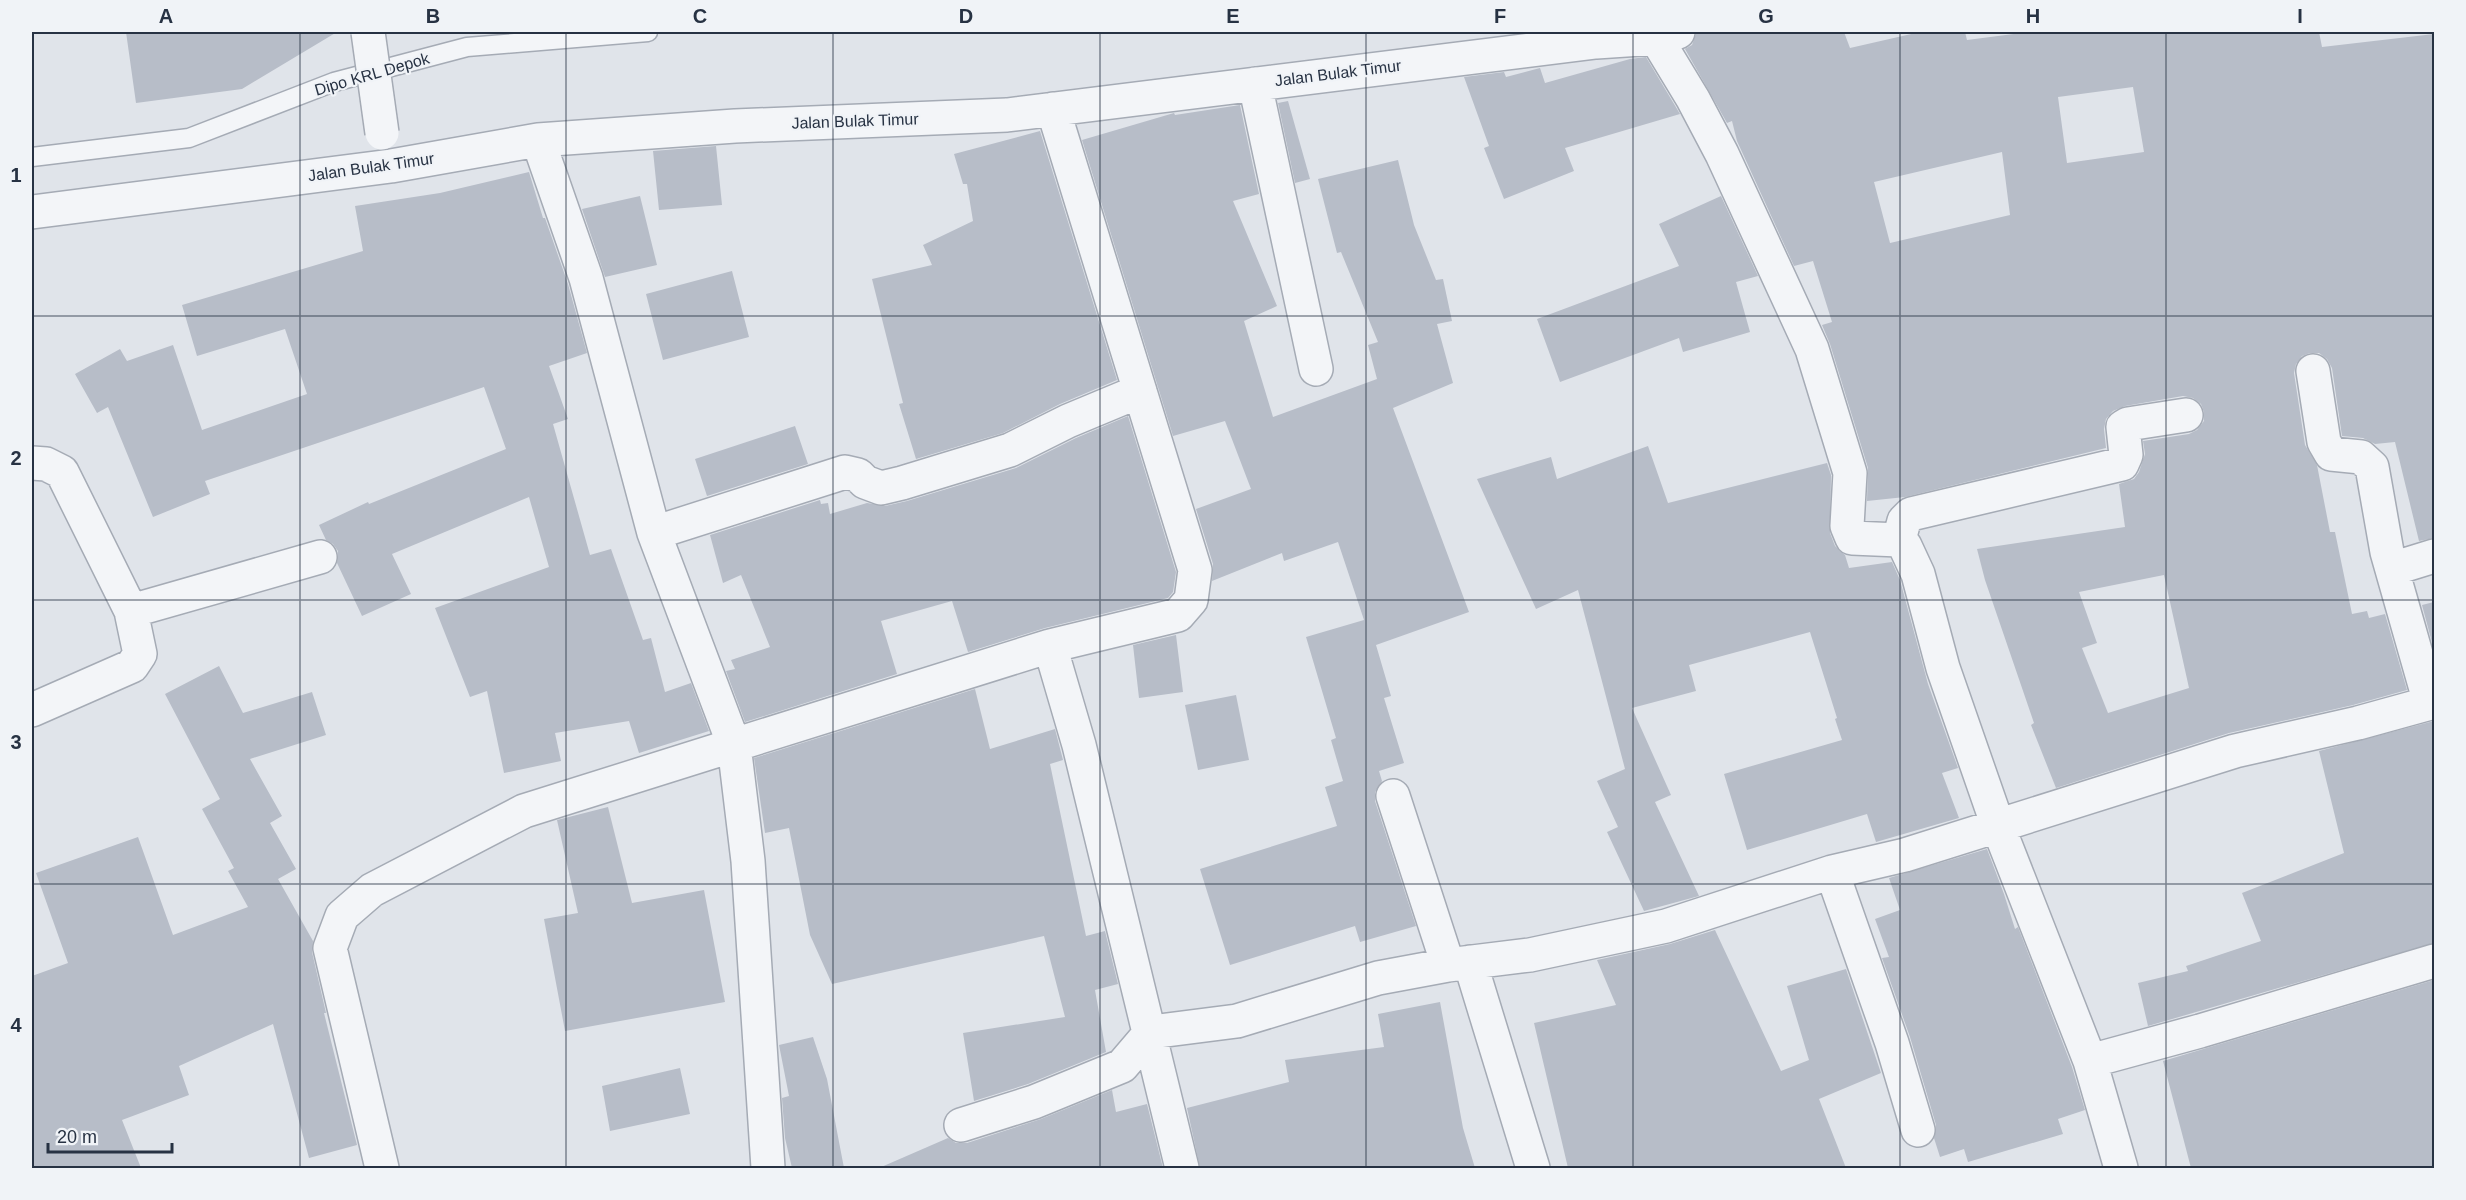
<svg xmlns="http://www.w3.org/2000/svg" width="2466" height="1200" font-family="Helvetica,sans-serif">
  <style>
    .building { fill: #b7bdc8; fill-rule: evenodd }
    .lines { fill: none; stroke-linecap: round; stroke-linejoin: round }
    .lane-casing { stroke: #a5abb5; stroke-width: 21 }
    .street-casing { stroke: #a5abb5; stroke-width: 36 }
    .lane { stroke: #f3f5f8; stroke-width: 18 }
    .street { stroke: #f3f5f8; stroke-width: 33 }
    .street-bridge-casing { stroke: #a5abb5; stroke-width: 36; stroke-linecap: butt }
    .street-bridge { stroke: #f3f5f8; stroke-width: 33 }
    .grid { fill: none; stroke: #273243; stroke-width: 1.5; stroke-opacity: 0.55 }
    .labels { text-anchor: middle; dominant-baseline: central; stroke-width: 4.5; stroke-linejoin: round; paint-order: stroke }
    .street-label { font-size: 16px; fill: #273243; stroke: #f0f3f7 }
    .neatline { fill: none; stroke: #273243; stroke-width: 2 }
    .grid-label { font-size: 20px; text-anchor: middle; font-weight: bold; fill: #273243 }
  </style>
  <rect width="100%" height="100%" fill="#e0e4ea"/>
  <path class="building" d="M 126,32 L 337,32 L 242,89 L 136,103 Z
    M 1704,32 L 1844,32 L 1850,48 L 1920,32 L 1965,32 L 1967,40 L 2029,32 L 2319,32 L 2322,47 L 2434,34 L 2434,538 L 2419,541 L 2395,442 L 2375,444 L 2363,438 L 2342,436 L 2332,368 L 2327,359 L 2319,353 L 2310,353 L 2302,356 L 2296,364 L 2294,373 L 2305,445 L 2317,465 L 2330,532 L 2335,532 L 2352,614 L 2367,611 L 2369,618 L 2385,614 L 2407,690 L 2353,705 L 2229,733 L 2056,788 L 2031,725 L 2034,723 L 1985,580 L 1977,549 L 2125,527 L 2119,484 L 2134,479 L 2139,472 L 2145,454 L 2143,441 L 2189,434 L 2197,430 L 2204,421 L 2204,412 L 2201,404 L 2193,398 L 2183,396 L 2125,406 L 2113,411 L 2106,419 L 2104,429 L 2106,448 L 1905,497 L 1867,501 L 1868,468 L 1830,344 L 1822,325 L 1832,322 L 1813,261 L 1794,266 L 1737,141 L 1732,121 L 1727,123 L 1685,49 L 1692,45 L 1696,34 ZM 2133,87 L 2144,152 L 2067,163 L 2058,97 ZM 2002,152 L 2010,215 L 1890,243 L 1874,182 ZM 2164,575 L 2189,688 L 2108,713 L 2082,648 L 2097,643 L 2079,592 Z
    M 1646,57 L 1680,114 L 1565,148 L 1574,171 L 1504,199 L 1484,148 L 1489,146 L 1464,77 L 1504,72 L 1506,77 L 1540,68 L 1545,83 L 1630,59 Z
    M 1288,101 L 1310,179 L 1295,183 L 1278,103 Z
    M 1240,105 L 1259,194 L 1233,201 L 1277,306 L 1244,321 L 1273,417 L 1377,379 L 1368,345 L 1378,342 L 1341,252 L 1337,253 L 1318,179 L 1398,160 L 1414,225 L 1436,280 L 1443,279 L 1452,321 L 1437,324 L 1453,383 L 1393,408 L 1469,612 L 1376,645 L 1391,696 L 1384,698 L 1404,763 L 1379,771 L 1382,781 L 1375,792 L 1375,801 L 1416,926 L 1360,942 L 1355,926 L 1230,965 L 1200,869 L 1337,826 L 1325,787 L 1343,781 L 1331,740 L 1336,738 L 1306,637 L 1364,620 L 1338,542 L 1284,561 L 1282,553 L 1212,581 L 1213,564 L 1196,509 L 1251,489 L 1225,421 L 1173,436 L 1082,140 L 1174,113 L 1175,115 Z
    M 1040,131 L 1117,380 L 1060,404 L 1003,433 L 916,459 L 899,404 L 903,403 L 872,279 L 932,265 L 923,245 L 973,221 L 967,184 L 963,184 L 954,154 Z
    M 716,146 L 722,205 L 659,210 L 653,151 Z
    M 529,172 L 543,218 L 545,218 L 568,284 L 587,353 L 549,366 L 568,419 L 553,424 L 590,555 L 611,549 L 643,640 L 651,638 L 665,692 L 691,683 L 709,731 L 639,753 L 629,721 L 555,733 L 561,761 L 504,773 L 487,691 L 470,697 L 435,608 L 549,567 L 529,497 L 392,554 L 411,594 L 362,616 L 337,563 L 338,551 L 333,544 L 326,540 L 319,525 L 368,502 L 369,504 L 506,449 L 484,387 L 205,481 L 210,494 L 153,517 L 108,407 L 97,413 L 75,374 L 120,349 L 127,361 L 173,345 L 202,430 L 307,394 L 285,329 L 197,356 L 182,305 L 363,251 L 355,206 L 440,193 Z
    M 640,196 L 657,265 L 605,277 L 582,209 Z
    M 1721,196 L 1758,276 L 1736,282 L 1750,332 L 1683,352 L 1679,338 L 1560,382 L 1537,319 L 1679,266 L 1659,224 Z
    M 732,271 L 749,337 L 663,360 L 646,294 Z
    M 1128,416 L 1176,572 L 1173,592 L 1168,598 L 1045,628 L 968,652 L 952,601 L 881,621 L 897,674 L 745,722 L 726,671 L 735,669 L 731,660 L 770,647 L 741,575 L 723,583 L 710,535 L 820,500 L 821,504 L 828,503 L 830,514 L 867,503 L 885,506 L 907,501 L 1016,468 L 1076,438 Z
    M 795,426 L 808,464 L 707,496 L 695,459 Z
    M 1648,446 L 1668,503 L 1827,463 L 1831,475 L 1830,533 L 1835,546 L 1845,555 L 1849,568 L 1892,562 L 1900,580 L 1928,684 L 1958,768 L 1942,773 L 1959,818 L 1876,842 L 1867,814 L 1747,850 L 1724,774 L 1842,740 L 1835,719 L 1837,718 L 1810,632 L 1689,665 L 1696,691 L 1632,708 L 1671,795 L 1655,802 L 1699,896 L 1644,911 L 1607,832 L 1618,827 L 1597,781 L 1625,769 L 1578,590 L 1536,609 L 1477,479 L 1551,457 L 1557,479 Z
    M 2434,602 L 2434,650 L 2422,605 Z
    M 1176,635 L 1183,692 L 1139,698 L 1133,645 Z
    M 219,666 L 243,713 L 312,692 L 326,735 L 250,759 L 282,816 L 270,823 L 296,869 L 278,879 L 313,941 L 312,952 L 326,1013 L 324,1013 L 357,1145 L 309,1158 L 273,1024 L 179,1066 L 189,1095 L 122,1120 L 141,1168 L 32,1168 L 32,976 L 68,963 L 36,873 L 138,837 L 173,935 L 248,907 L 228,871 L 234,868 L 202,809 L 220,799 L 165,694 Z
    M 975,689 L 990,749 L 1055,729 L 1063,760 L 1050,764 L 1086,936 L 1105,931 L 1118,984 L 1095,990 L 1106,1052 L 1028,1084 L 974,1101 L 963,1033 L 1065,1017 L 1044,936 L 832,984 L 810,935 L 789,828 L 765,833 L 754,758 Z
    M 1236,695 L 1249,760 L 1198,770 L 1185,705 Z
    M 2434,721 L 2434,943 L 2148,1026 L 2138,983 L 2188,971 L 2186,966 L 2261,941 L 2242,893 L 2344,853 L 2319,751 Z
    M 608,807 L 632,903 L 704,890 L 725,1002 L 565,1031 L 544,919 L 578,913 L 557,820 Z
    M 1987,849 L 2004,894 L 2015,929 L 2018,927 L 2072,1067 L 2085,1110 L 2058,1119 L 2063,1134 L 1968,1162 L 1964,1149 L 1940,1157 L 1934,1138 L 1936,1125 L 1910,1037 L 1882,958 L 1889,957 L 1875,919 L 1900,910 L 1889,878 Z
    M 1715,930 L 1781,1071 L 1809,1060 L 1787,986 L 1846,969 L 1881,1073 L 1819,1099 L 1846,1168 L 1568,1168 L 1534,1023 L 1616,1005 L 1597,960 L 1670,944 Z
    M 2434,980 L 2434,1168 L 2191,1168 L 2163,1061 Z
    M 1440,1002 L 1463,1128 L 1475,1168 L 1200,1168 L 1187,1108 L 1289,1082 L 1285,1060 L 1384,1047 L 1378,1014 Z
    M 813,1037 L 827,1079 L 844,1168 L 792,1168 L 785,1138 L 782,1098 L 789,1096 L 779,1045 Z
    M 680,1068 L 690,1114 L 610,1131 L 602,1086 Z
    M 1112,1090 L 1116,1112 L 1147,1104 L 1163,1168 L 879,1168 L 948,1138 L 956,1143 L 967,1143 L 1041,1119 Z"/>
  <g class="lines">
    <defs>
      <path id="lane" d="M 32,157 L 189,138 L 334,82 L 467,47 L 648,32"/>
      <path id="street" d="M 1656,38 L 1693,99 L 1722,154 L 1812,349 L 1850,473 L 1847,526 L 1852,538 L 1899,540 L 1905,546 L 1918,574 L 1943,668 L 1998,826 L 2090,1061 L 2121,1168
        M 1255,84 L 1316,369
        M 538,140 L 586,278 L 654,533 L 734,745 L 1050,646 L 1178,615 L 1191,600 L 1195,570 L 1053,109
        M 32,212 L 391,166 L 538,140 L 735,126 L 1007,115 L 1596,42 L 1656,38 L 1678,32
        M 2313,371 L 2324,442 L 2331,454 L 2361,457 L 2372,467 L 2387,552 L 2430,703
        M 32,463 L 46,464 L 62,472 L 131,611 L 320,557
        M 654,533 L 845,472 L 858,475 L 865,482 L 881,488 L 902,483 L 1010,450 L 1068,421 L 1140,391
        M 1899,540 L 1904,521 L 1911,514 L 2122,464 L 2126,455 L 2123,427 L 2128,424 L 2186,415
        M 2392,569 L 2434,556
        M 1050,646 L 1079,745 L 1182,1168
        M 32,710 L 132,666 L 140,654 L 131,611
        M 1393,796 L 1448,965
        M 1832,872 L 1892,1043 L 1918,1130
        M 1470,962 L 1533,1168
        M 2090,1061 L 2200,1031 L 2434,961
        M 961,1125 L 1034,1102 L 1122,1066 L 1151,1032 L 1237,1021 L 1378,978 L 1448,965 L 1530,955 L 1666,926 L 1832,872 L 1905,855 L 2235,751 L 2358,723 L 2434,702
        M 382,1168 L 330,948 L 342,916 L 372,890 L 524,811 L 734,745 L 748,861 L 768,1168"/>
    </defs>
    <use href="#lane" class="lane-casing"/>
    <use href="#street" class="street-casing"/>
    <use href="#lane" class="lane"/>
    <use href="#street" class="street"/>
    <defs>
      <path id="street-bridge" d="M 368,32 L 382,133"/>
    </defs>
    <use href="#street-bridge" class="street-bridge-casing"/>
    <use href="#street-bridge" class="street-bridge"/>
  </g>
  <path class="grid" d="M 300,32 L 300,1168M 566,32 L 566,1168M 833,32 L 833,1168M 1100,32 L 1100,1168M 1366,32 L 1366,1168M 1633,32 L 1633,1168M 1900,32 L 1900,1168M 2166,32 L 2166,1168M 32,316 L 2434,316M 32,600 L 2434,600M 32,884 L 2434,884"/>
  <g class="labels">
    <g class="street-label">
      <text transform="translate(1338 73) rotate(-7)">Jalan Bulak Timur</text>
      <text transform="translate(372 74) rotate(-16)">Dipo KRL Depok</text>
      <text transform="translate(855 121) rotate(-2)">Jalan Bulak Timur</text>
      <text transform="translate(371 167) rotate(-8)">Jalan Bulak Timur</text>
    </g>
  </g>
  <rect width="2466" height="1200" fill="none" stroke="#f0f3f7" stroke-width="66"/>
  <path d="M48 1143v9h124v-9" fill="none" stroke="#273243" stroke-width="3"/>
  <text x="57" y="1143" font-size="18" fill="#273243" stroke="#f0f3f7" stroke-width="4.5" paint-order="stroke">20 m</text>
  <rect x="33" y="33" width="2400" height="1134" class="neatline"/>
  <g class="grid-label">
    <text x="166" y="23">A</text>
    <text x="433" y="23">B</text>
    <text x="700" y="23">C</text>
    <text x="966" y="23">D</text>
    <text x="1233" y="23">E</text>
    <text x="1500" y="23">F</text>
    <text x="1766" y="23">G</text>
    <text x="2033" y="23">H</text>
    <text x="2300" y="23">I</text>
    <text x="16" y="182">1</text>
    <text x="16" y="465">2</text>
    <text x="16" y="749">3</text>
    <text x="16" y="1032">4</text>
  </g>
</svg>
